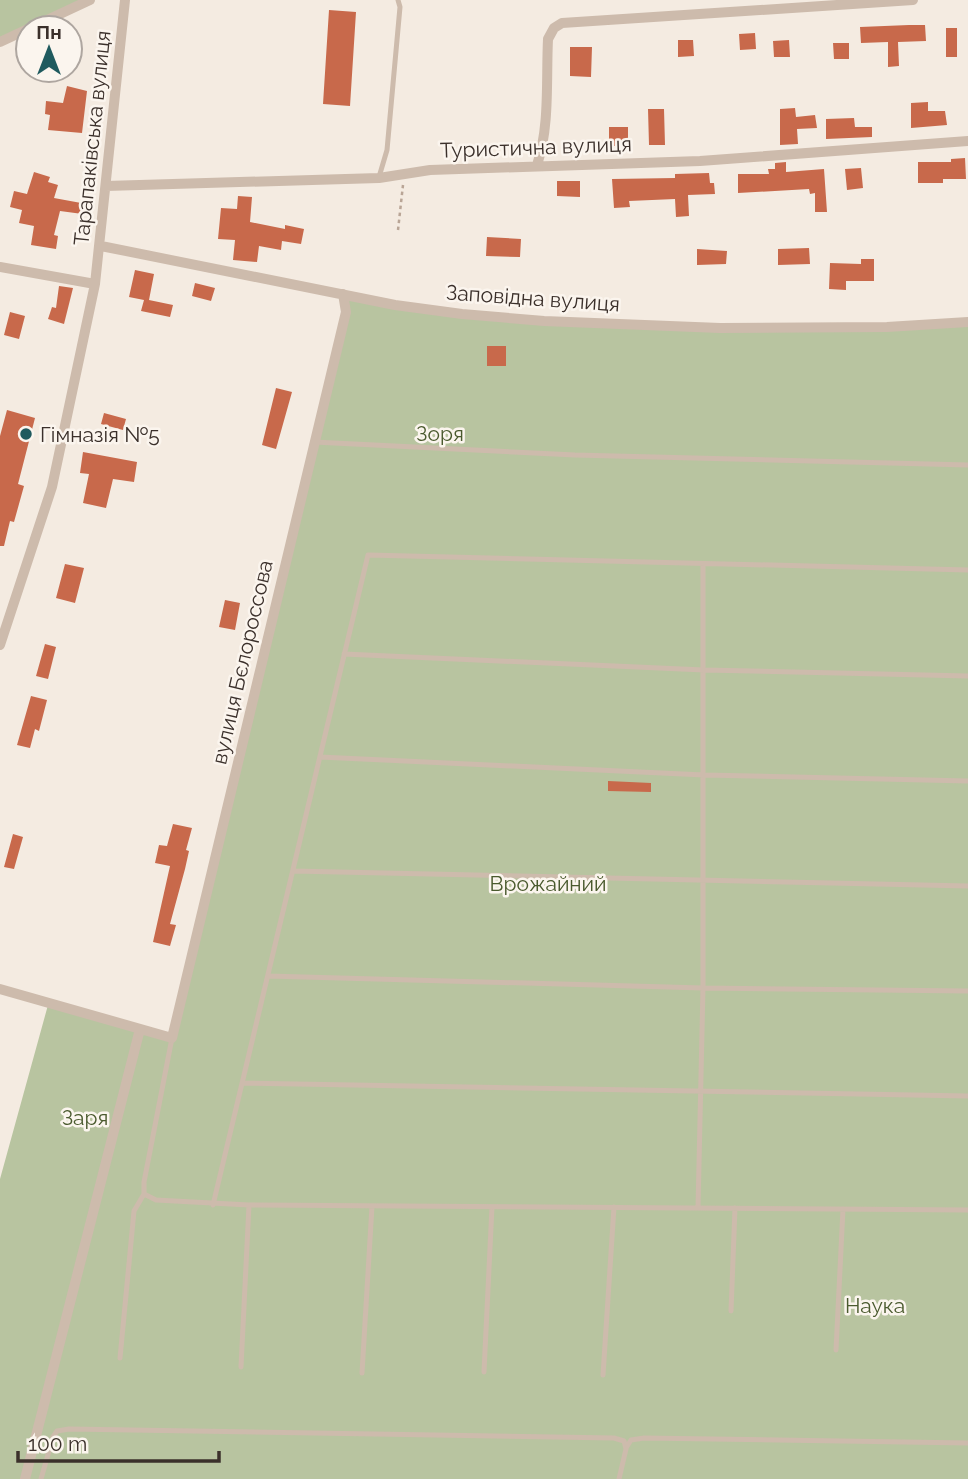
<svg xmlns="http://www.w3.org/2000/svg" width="968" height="1479" font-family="Raleway,sans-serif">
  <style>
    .green { fill: #b8c4a0 }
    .building { fill: #c8694b }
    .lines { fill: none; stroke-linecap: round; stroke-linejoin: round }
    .path { stroke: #b9a596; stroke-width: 2.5; stroke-dasharray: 3.5 3.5; stroke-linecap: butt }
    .lane { stroke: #cdbbac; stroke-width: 5 }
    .street { stroke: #cdbbac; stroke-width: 10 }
    .poi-dot { fill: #1f5a5e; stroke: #fbf5ee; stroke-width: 2.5 }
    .labels { text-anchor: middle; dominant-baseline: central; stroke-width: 5; stroke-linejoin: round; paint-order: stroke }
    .street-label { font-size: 21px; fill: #3b302b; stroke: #fbf5ee }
    .park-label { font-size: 21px; fill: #4a5a2e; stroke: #fbf5ee }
    .poi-label { font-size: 21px; fill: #3b302b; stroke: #fbf5ee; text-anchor: start }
  </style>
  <rect width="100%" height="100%" fill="#f4ebe1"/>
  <path class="green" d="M 0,0 L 90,0 L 0,41 Z
    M 343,294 L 462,314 L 720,328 L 968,322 L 968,1479 L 0,1479 L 0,1179 L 48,1005 L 171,1041 L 346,312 Z"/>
  <path class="building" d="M 329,10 L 356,12 L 350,106 L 323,104 Z
    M 909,25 L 925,25 L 926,41 L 898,42 L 899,66 L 888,67 L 888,42 L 861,43 L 860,27 Z
    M 946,28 L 957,28 L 957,57 L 946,57 Z
    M 755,33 L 756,49 L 740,50 L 739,34 Z
    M 678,40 L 693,40 L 694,56 L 678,57 Z
    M 789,40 L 790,57 L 774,57 L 773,41 Z
    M 833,43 L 849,43 L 849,59 L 834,59 Z
    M 570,47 L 592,47 L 591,77 L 570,76 Z
    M 67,86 L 87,91 L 82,133 L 48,130 L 50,115 L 45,114 L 46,101 L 63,103 Z
    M 928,102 L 928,111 L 945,111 L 947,125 L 911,128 L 911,103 Z
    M 795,108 L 796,117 L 815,115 L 817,128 L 797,129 L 798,144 L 780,145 L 780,109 Z
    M 648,109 L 664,109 L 665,145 L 649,145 Z
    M 854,118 L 855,127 L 872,127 L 872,137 L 826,139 L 826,119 Z
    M 609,127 L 628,127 L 628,146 L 609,146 Z
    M 965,158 L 966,179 L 943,179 L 943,183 L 918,183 L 918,162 L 951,162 L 951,159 Z
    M 786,162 L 786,172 L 824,169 L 827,212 L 815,212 L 815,193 L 810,194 L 809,189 L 738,193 L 738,174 L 769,174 L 768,169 L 775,169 L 775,163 Z
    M 861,168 L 863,188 L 847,190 L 845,169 Z
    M 34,172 L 50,177 L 48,182 L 58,185 L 54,198 L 92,205 L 90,215 L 60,211 L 54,235 L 58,236 L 56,249 L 31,245 L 34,226 L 19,223 L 22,210 L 10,207 L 14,191 L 27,194 Z
    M 709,173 L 710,183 L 714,183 L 715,194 L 688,195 L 689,216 L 676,217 L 675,199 L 629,201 L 630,207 L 614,208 L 612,179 L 675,178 L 675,174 Z
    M 557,181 L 580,181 L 580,197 L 557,196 Z
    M 238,196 L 252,197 L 250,222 L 285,229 L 285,225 L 304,229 L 301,244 L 282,241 L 281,250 L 259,246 L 257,262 L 233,260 L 235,240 L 218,239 L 221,208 L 237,209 Z
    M 487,237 L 521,239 L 520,257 L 486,256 Z
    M 809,248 L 810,264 L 778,265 L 778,249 Z
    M 697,249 L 727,251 L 726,264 L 697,265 Z
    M 861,259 L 874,259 L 874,281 L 846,281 L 846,290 L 829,289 L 830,263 L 861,264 Z
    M 135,270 L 154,274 L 149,300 L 173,305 L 170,317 L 141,311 L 144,300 L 129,297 Z
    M 195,283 L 215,288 L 211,301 L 192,296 Z
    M 59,286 L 73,288 L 64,324 L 48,319 L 52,307 L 56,308 Z
    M 10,312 L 25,316 L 19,339 L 4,335 Z
    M 487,346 L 506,346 L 506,366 L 487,366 Z
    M 276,388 L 292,392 L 276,449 L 262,445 Z
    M 7,410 L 35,418 L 18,484 L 24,486 L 14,522 L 10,521 L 4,546 L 0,546 L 0,436 Z
    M 104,413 L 126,419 L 123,430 L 101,424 Z
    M 83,452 L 137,462 L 134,482 L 113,479 L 106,508 L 83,503 L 89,474 L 80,473 Z
    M 65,564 L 84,568 L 75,603 L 56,598 Z
    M 225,600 L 240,603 L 235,630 L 219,627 Z
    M 45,644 L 56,647 L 48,679 L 36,676 Z
    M 31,696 L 47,700 L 39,731 L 35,729 L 30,748 L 17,745 Z
    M 608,781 L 651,783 L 651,792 L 608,791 Z
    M 173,824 L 192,828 L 186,850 L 189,851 L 185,869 L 170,924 L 176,925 L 170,946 L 153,942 L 170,866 L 155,863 L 159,845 L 167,846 Z
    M 13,834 L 23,837 L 14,869 L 4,867 Z"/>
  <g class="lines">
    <path class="path" d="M 398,230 L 403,185"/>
    <path class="lane" d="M 379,177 L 387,150 L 400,7 L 398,0
      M 314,442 L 575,455 L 968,465
      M 344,654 L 704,670 L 968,676
      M 320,757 L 704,775 L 968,781
      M 293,871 L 968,886
      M 268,976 L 703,988 L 968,991
      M 172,1038 L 144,1182 L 144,1194 L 156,1200 L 249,1205 L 968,1210
      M 242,1083 L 968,1096
      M 213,1205 L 368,555 L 968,570
      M 698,1208 L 703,988 L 703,564
      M 731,1311 L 735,1208
      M 836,1350 L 843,1209
      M 120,1358 L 134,1211 L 144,1194
      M 241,1367 L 249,1205
      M 484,1372 L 492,1207
      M 362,1373 L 372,1206
      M 603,1375 L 614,1207
      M 626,1448 L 631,1440 L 644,1438 L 968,1443
      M 41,1479 L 53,1437 L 57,1431 L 69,1429 L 614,1438 L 624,1441 L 626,1449 L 619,1479"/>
    <path class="street" d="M 30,28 L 90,0
      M 0,42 L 28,29
      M 537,165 C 550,126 546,80 548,39 L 554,28 L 562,23 L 913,0
      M 106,186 L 379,178 L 430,170 L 700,161 L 968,141
      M 101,246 L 395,305 L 462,314 L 544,321 L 720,328 L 887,327 L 968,322
      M 0,267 L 95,284
      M 0,645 L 52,487 L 95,284 L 125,0
      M 0,989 L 172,1038 L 346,312 L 343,294
      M 25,1479 L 140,1029"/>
  </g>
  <circle class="poi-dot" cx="26" cy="434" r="7"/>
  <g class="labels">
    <g class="street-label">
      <text transform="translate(92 138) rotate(-84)">Тарапаківська вулиця</text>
      <text transform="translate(536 147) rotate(-2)">Туристична вулиця</text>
      <text transform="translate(533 298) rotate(4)">Заповідна вулиця</text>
      <text transform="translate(242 662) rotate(-77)">вулиця Бєлороссова</text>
    </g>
    <g class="park-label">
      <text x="440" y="433">Зоря</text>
      <text x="548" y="883">Врожайний</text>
      <text x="85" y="1117">Заря</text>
      <text x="875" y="1305">Наука</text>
    </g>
    <g class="poi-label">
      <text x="40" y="434">Гімназія №5</text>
    </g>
  </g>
  <g transform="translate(49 49)"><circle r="33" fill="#fbf5ee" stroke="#aea6a0" stroke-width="2"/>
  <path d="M0-5L12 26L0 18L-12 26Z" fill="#1f5a5e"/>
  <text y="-10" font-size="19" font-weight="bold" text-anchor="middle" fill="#3b302b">Пн</text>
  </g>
  <path d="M18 1451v10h201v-10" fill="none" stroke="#3b302b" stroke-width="3.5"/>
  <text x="28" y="1451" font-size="21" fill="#3b302b" stroke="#fbf5ee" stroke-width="5" paint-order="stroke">100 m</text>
</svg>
